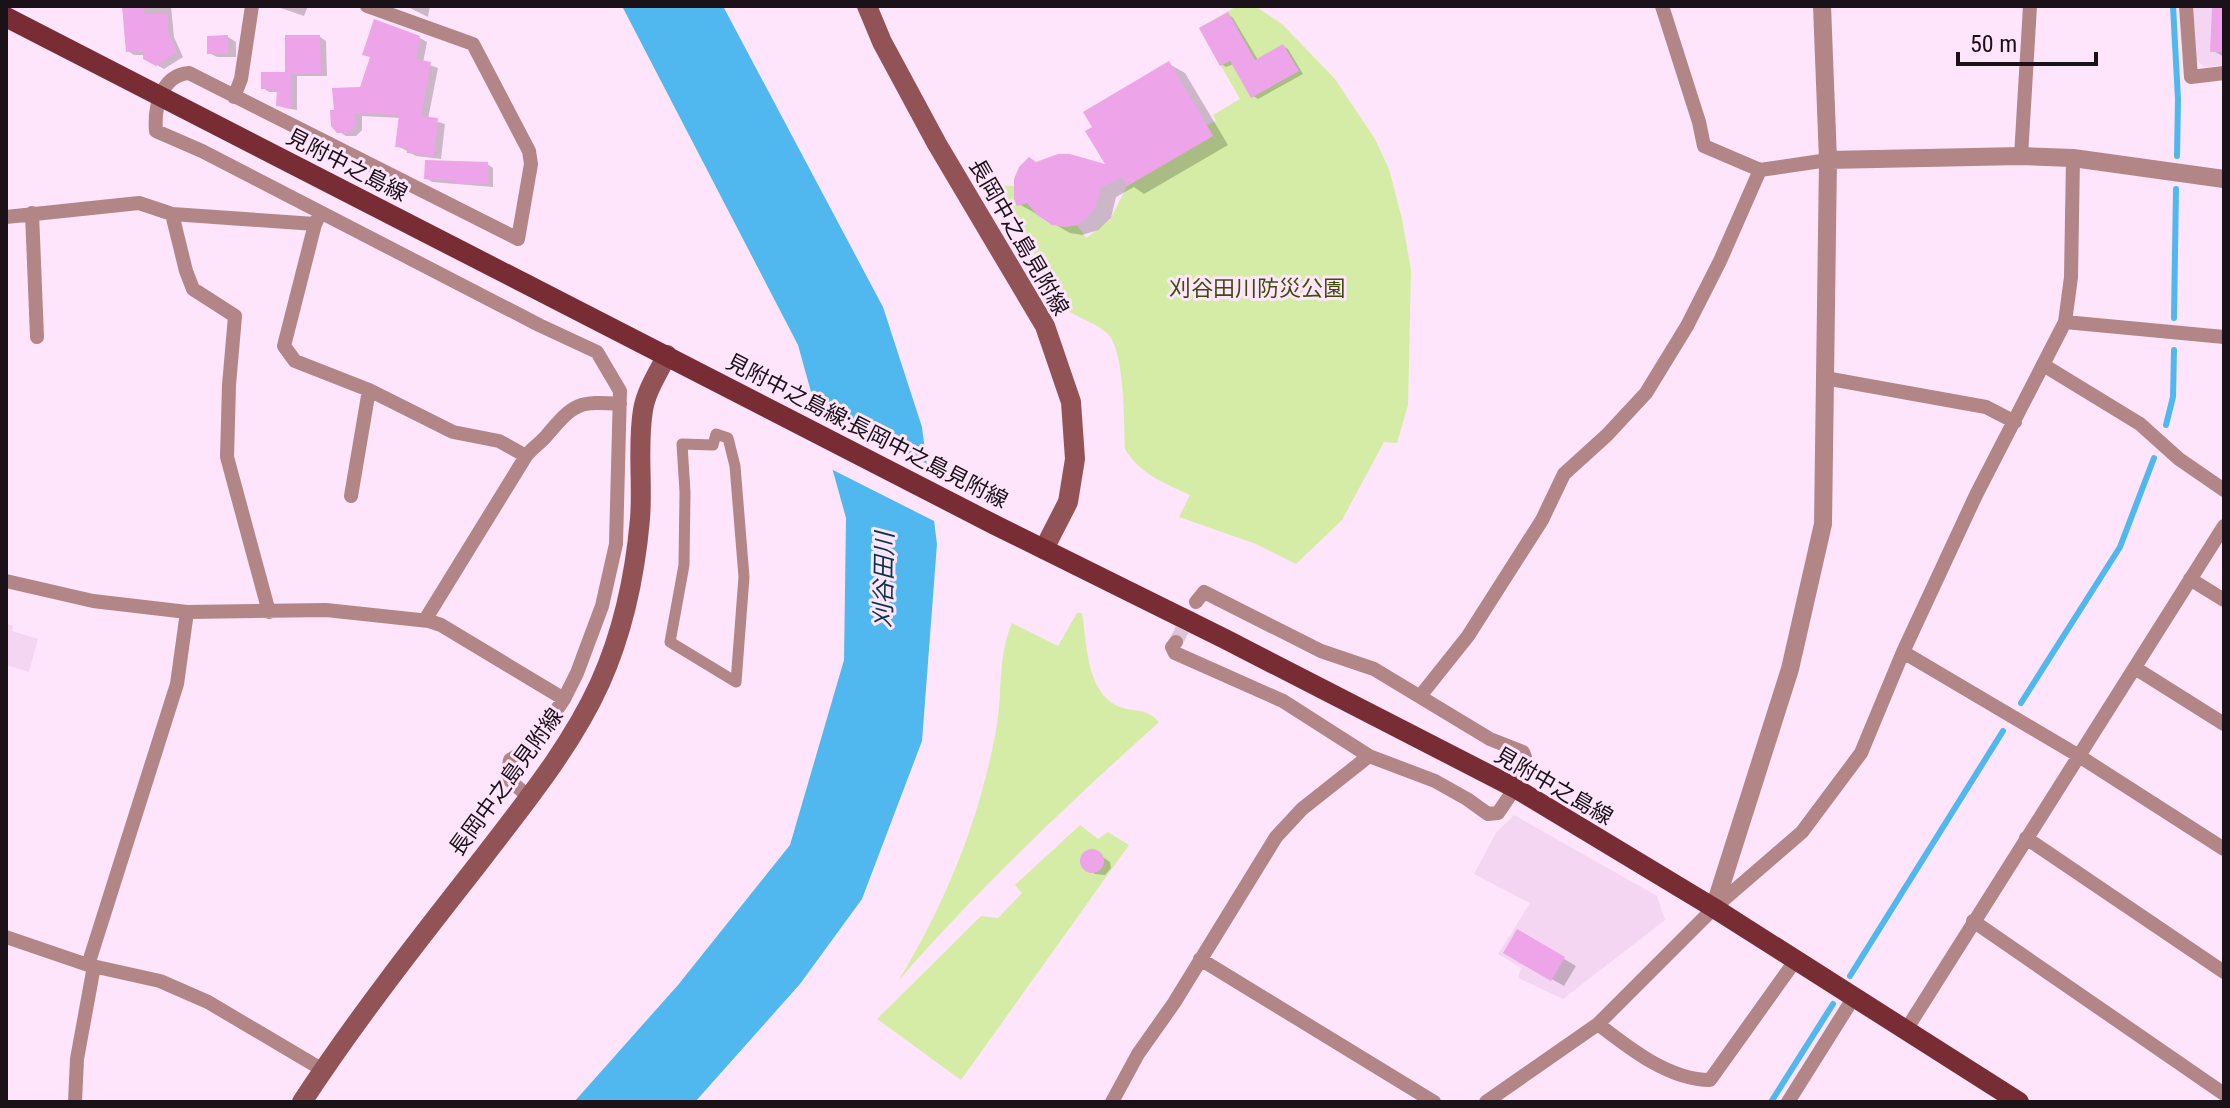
<svg xmlns="http://www.w3.org/2000/svg" width="2230" height="1108" font-family="'Roboto Condensed','Noto Sans JP',sans-serif">
  <style>
    .built { fill: #f5d6f2 }
    .green { fill: #d4eca6 }
    .water { fill: #50b8ee }
    .pier { fill: #fee5fb }
    .shadow { fill: #0003 }
    .lines { fill: none; stroke-linecap: round; stroke-linejoin: round }
    .stream { stroke: #50b8ee; stroke-width: 6 }
    .building { fill: #eea4e8 }
    .minor-tunnel { stroke: #dcc5d9; stroke-width: 14; stroke-dasharray: 14 7; stroke-linecap: butt }
    .pedestrian { stroke: #b28587; stroke-width: 11 }
    .minor { stroke: #b28587; stroke-width: 14 }
    .tertiary { stroke: #b28587; stroke-width: 18 }
    .secondary { stroke: #925356; stroke-width: 20 }
    .primary { stroke: #782d35; stroke-width: 20 }
    .labels { text-anchor: middle; dominant-baseline: central; stroke-width: 6; stroke-linejoin: round; paint-order: stroke }
    .street-label { font-size: 22px; fill: #1a1119; stroke: #fee5fb }
    .park-label { font-size: 22px; fill: #3c4d08; stroke: #fee5fb }
    .water-label { font-size: 24px; font-style: italic; fill: #07364c; stroke: #fee5fb }
  </style>
  <rect width="100%" height="100%" fill="#fee5fb"/>
  <path class="built" d="M 2193,6 L 2224,6 L 2224,65 L 2204,67 L 2197,60 Z
    M 6,624 L 13,626 L 12,631 L 38,639 L 29,672 L 6,665 Z
    M 1514,815 L 1657,896 L 1665,920 L 1563,999 L 1518,978 L 1521,968 L 1498,954 L 1530,903 L 1474,874 L 1496,833 Z"/>
  <path class="green" d="M 1237,6 L 1255,6 L 1282,24 L 1335,79 L 1375,139 L 1389,169 L 1402,219 L 1411,270 L 1408,405 L 1397,443 L 1384,442 L 1342,520 L 1296,564 L 1256,544 L 1179,517 L 1190,495 C 1164,483 1140,474 1125,449 C 1124,424 1125,349 1107,333 C 1095,323 1078,318 1064,308 L 996,185 L 1014,186 L 1014,199 L 1028,202 C 1039,221 1055,231 1077,225 L 1086,238 L 1110,220 L 1127,186 L 1213,136 L 1207,125 L 1216,121 L 1213,115 L 1240,99 L 1199,28 Z
    M 1077,613 L 1082,613 C 1087,643 1086,694 1120,707 C 1137,713 1145,707 1159,722 C 1069,803 979,888 899,980 C 946,902 979,821 996,731 C 1003,695 997,657 1012,623 L 1058,646 Z
    M 1080,825 L 1098,839 L 1108,832 L 1129,845 L 961,1080 L 877,1019 L 981,916 L 998,918 L 1022,893 L 1015,885 Z"/>
  <path class="water" d="M 622,6 L 723,6 L 883,307 L 922,427 L 937,544 L 922,741 L 862,899 L 800,984 L 695,1102 L 574,1102 L 678,985 L 790,845 L 844,660 L 846,518 L 798,345 Z"/>
  <path class="pier" d="M 809,402 L 931,466 L 938,523 L 827,467 Z"/>
  <path class="shadow" d="M 123,6 L 171,6 L 174,37 L 183,57 L 164,69 L 145,58 L 145,55 L 134,55 L 128,51 Z
    M 275,6 L 308,6 L 304,16 Z
    M 406,6 L 430,6 L 428,17 Z
    M 2214,6 L 2224,6 L 2224,57 L 2212,50 Z
    M 1228,14 L 1233,18 L 1258,60 L 1283,46 L 1288,49 L 1303,74 L 1258,99 L 1253,96 L 1234,64 L 1226,67 L 1221,64 Z
    M 228,37 L 236,42 L 236,57 L 217,57 L 209,53 Z
    M 320,37 L 326,41 L 327,76 L 297,76 L 297,110 L 285,108 L 278,105 L 279,92 L 269,92 L 263,88 L 287,74 Z
    M 420,38 L 427,42 L 423,63 L 438,68 L 428,119 L 445,124 L 441,159 L 416,156 L 398,146 L 401,118 L 362,116 L 362,130 L 356,136 L 346,136 L 338,131 L 362,89 Z
    M 1169,64 L 1185,73 L 1228,145 L 1144,194 L 1134,187 L 1116,197 L 1111,218 L 1098,230 L 1082,235 L 1070,233 L 1019,204 L 1037,164 L 1109,167 Z
    M 487,164 L 493,168 L 493,187 L 432,182 L 426,178 Z
    M 1094,851 L 1110,862 L 1111,868 L 1105,875 L 1095,874 L 1083,864 L 1082,857 L 1087,852 Z
    M 1518,932 L 1576,966 L 1564,986 L 1506,953 Z"/>
  <g class="lines">
    <path class="stream" d="M 2173,6 L 2178,99 L 2177,156
      M 2174,318 L 2176,189
      M 2166,425 L 2173,397 L 2174,350
      M 2021,703 L 2120,547 L 2154,458
      M 1850,976 L 2003,731
      M 1771,1102 L 1833,1004"/>
  </g>
  <path class="building" d="M 122,6 L 145,6 L 144,14 L 168,14 L 168,32 L 177,52 L 156,66 L 143,59 L 143,52 L 126,52 Z
    M 2212,8 L 2224,8 L 2224,52 L 2210,52 Z
    M 1228,12 L 1255,60 L 1283,44 L 1299,71 L 1251,98 L 1230,61 L 1220,66 L 1199,28 Z
    M 374,19 L 420,36 L 416,59 L 431,62 L 421,116 L 438,118 L 434,156 L 407,153 L 407,148 L 395,147 L 399,115 L 355,113 L 356,126 L 348,133 L 337,133 L 331,126 L 330,110 L 334,110 L 332,88 L 360,87 L 370,57 L 362,55 Z
    M 228,35 L 228,54 L 207,54 L 207,36 Z
    M 285,35 L 320,35 L 321,74 L 291,74 L 291,108 L 276,106 L 277,89 L 261,89 L 261,72 L 285,72 Z
    M 1169,61 L 1213,136 L 1127,186 L 1122,177 L 1101,188 L 1095,209 L 1087,218 L 1077,225 L 1065,227 L 1052,225 L 1037,215 L 1027,203 L 1017,206 L 1014,199 L 1014,179 L 1019,167 L 1029,157 L 1036,162 L 1058,154 L 1070,154 L 1105,164 L 1085,131 L 1092,127 L 1083,112 Z
    M 425,160 L 488,162 L 488,184 L 456,184 L 456,181 L 424,179 Z
    M1080 861a12 12 0 1 1 24 0a12 12 0 1 1-24 0Z
    M 1517,929 L 1565,957 L 1551,981 L 1503,953 Z"/>
  <g class="lines">
    <path class="minor-tunnel" d="M 1176,642 L 1196,602"/>
    <path class="pedestrian" d="M 716,434 L 728,438 L 735,466 L 744,577 L 736,682 L 670,642 L 684,565 L 685,492 L 682,444 L 713,445 Z"/>
    <path class="minor" d="M 367,6 L 473,44 L 529,151 L 531,164 L 518,239 L 189,73 C 161,75 154,108 156,131 L 202,151 L 539,325 L 597,352 L 620,391 L 616,544 L 602,606 L 577,673 L 564,699 L 532,746 L 510,760 L 507,778 L 529,797
      M 1662,6 L 1699,122 L 1704,146 L 1760,170 L 1828,160
      M 2186,6 L 2191,77 L 2224,73
      M 234,97 L 241,79 L 252,6
      M 2021,156 L 2030,6
      M 32,213 L 37,337
      M 172,214 L 186,271 L 193,289 L 235,316 L 229,385 L 227,457 L 269,612
      M 6,217 L 139,203 L 172,214 L 315,224 L 319,216
      M 315,224 L 284,346 L 295,361 L 369,390 L 351,496
      M 2065,322 L 2224,337
      M 2045,366 L 2140,424 L 2179,459 L 2224,490
      M 1825,378 L 1986,407 L 2015,422
      M 369,390 L 453,432 L 499,441 L 526,456 C 532,448 541,443 548,434 C 574,403 579,401 620,404
      M 2190,579 L 2224,600
      M 6,581 L 93,601 L 187,612 L 326,610 L 429,621 L 441,625 L 564,699
      M 425,620 L 526,456
      M 1176,642 L 1172,647 L 1175,653 L 1283,701 L 1369,756 L 1435,781 L 1467,799 L 1488,814 L 1498,813 L 1515,788 L 1525,757 L 1523,752 L 1490,739 L 1374,669 L 1321,651 L 1204,592 L 1196,602
      M 1903,652 L 2079,756 L 2224,849
      M 2135,668 L 2224,724
      M 1421,695 L 1468,636 L 1542,520 L 1564,474 L 1607,435 L 1646,393 L 1687,326 L 1720,261 L 1760,170
      M 2026,838 L 2224,972
      M 1973,921 L 2224,1094
      M 6,937 L 88,965 L 160,981 L 208,1002 L 323,1070
      M 1200,959 L 1434,1102
      M 88,965 L 177,684 L 187,612
      M 1598,1024 C 1629,1048 1669,1080 1710,1080 L 1795,961
      M 1906,1030 L 2224,526
      M 75,1102 L 77,1059 L 94,966
      M 1112,1102 L 1138,1054 L 1174,1003 L 1276,837 L 1302,809 L 1369,756
      M 1486,1102 L 1598,1024 L 1714,908 L 1802,832 L 1861,753 L 1903,652 L 1976,495 L 2065,322 L 2071,277 L 2073,158
      M 1788,1102 L 1854,997"/>
    <path class="tertiary" d="M 1828,160 L 2021,156 L 2073,158 L 2224,179
      M 1714,908 L 1790,669 L 1823,524 L 1828,160 L 1822,6"/>
    <path class="secondary" d="M 867,6 L 882,42 L 937,144 L 1045,326 L 1071,402 L 1075,459 L 1068,502 L 1044,549
      M 302,1102 C 357,1018 420,938 482,859 C 524,804 571,747 600,683 C 623,632 635,575 640,519 C 643,483 637,446 643,410 C 646,391 658,373 667,355"/>
    <path class="primary" d="M 6,17 L 995,525 L 1225,639 L 1515,788 L 1714,908 L 2019,1102"/>
  </g>
  <g class="labels">
    <g class="street-label">
      <text transform="translate(347 165) rotate(27)">見附中之島線</text>
      <text transform="translate(1019 237) rotate(60)">長岡中之島見附線</text>
      <text transform="translate(867 431) rotate(27)">見附中之島線;長岡中之島見附線</text>
      <text transform="translate(506 782) rotate(-54)">長岡中之島見附線</text>
      <text transform="translate(1554 786) rotate(30)">見附中之島線</text>
    </g>
    <g class="park-label">
      <text x="1257" y="288">刈谷田川防災公園</text>
    </g>
    <g class="water-label">
      <text transform="translate(884 580) rotate(-89)">刈谷田川</text>
    </g>
  </g>
  <rect width="2230" height="1108" fill="none" stroke="#1a1119" stroke-width="16"/>
  <path d="M1958 52v12h138v-12" fill="none" stroke="#1a1119" stroke-width="4"/>
  <text x="1970" y="52" font-size="24" fill="#1a1119" stroke="#fee5fb" stroke-width="6" paint-order="stroke">50 m</text>
</svg>
